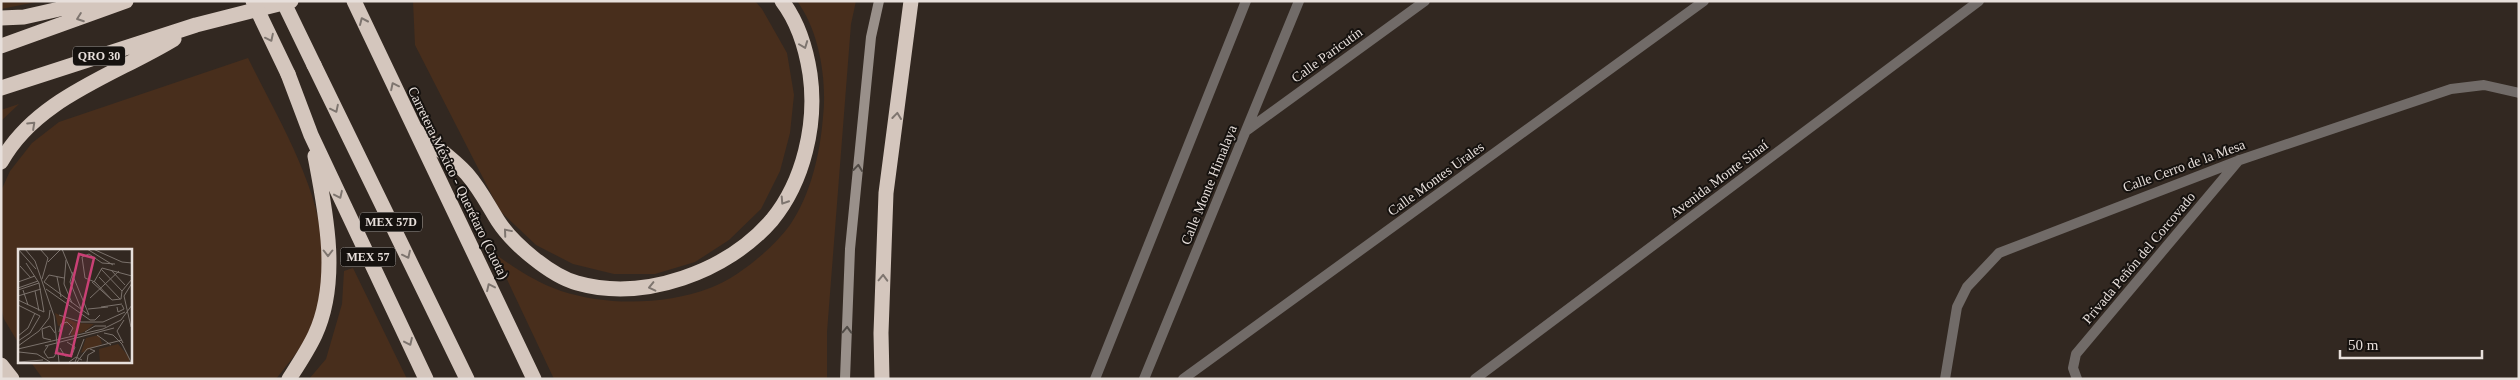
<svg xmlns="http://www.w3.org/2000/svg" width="2520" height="380" font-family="'Times New Roman',serif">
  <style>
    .green { fill: #482e1c }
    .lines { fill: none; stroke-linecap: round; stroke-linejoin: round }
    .street { stroke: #716b68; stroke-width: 10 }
    .secondary { stroke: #99908a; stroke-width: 10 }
    .highway { stroke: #d4c6bd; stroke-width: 15 }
    .highway-bridge { stroke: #d4c6bd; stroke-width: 15 }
    .oneway { stroke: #7e756f }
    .oneway2 { stroke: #514b46 }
    .labels { text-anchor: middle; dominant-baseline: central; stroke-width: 4; stroke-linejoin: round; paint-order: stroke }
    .shield { fill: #16120f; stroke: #a8a29e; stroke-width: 1 }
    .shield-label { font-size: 12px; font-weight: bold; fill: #e7dfdb }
    .street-label { font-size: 14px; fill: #e7dfdb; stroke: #16120f }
    .inset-road { fill: none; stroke: #7a716b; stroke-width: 1 }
    .view { fill: #c94075; fill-opacity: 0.15; stroke: #c94075; stroke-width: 2.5 }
    .inset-edge { fill: none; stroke: #e7dfdb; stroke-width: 2.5 }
  </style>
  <rect width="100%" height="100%" fill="#322821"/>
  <path class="green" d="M 1,1 L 41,1 L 1,9 Z
    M 413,1 L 755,1 L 762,9 L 787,53 L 794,95 L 790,133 L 780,171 L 761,209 L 729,240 L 695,262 L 655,274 L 614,274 L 573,264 L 536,245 L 500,211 L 415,45 Z
    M 797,1 L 856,1 L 851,24 L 827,332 L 827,379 L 554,379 L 495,254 C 516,269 537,283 561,291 C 607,306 665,305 710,288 C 739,277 772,249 790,225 C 811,194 820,154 823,117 C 827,81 820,32 797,1 Z
    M 248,58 C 288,140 350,232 312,326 C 304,346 289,362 276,379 L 43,379 L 30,361 L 130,361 L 130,250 L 19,250 L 19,344 L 4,319 L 1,308 L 1,191 L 10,171 L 32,143 L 59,122 Z
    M 19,104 L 1,121 L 1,110 Z
    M 353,268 L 407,379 L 309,379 L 326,359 L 342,304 L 344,271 Z"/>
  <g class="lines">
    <path class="street" d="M 1246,131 L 1425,1
      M 1095,379 L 1246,1
      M 1144,379 L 1299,1
      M 1183,379 L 1704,1
      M 1475,379 L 1979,1
      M 1945,379 L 1957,307 L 1967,287 L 1999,253 L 2240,160 L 2451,89 L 2484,85 L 2519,93
      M 2077,379 L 2073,368 L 2076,354 L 2239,160"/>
    <path class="secondary" d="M 845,379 L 850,249 L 871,37 L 879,1"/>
    <path class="highway" d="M 354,1 L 534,379
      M 1,18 L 24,17 L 95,1
      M 1,46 L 126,1
      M 314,65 L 467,379
      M 288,74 L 311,135 L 426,379
      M 1,88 L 196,25 L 291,1
      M 416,130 C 432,145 452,157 467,174 C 480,189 488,205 498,221 C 513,244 551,276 577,283 C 644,302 727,272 772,220 C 804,181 817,123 810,74 C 806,48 798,22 782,1
      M 1,162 C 36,98 115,75 174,39
      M 1,365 L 12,379
      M 289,379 C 298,365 308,350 315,335 C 340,281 326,213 315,156
      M 882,379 L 881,333 L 886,193 L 911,1"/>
    <path class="highway-bridge" d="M 253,1 L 288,74
      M 283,1 L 314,65"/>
  </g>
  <defs><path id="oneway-chevron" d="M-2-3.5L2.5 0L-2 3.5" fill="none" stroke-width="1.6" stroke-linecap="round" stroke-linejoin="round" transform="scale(1.25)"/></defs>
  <g class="oneway">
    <use href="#oneway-chevron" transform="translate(80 18) rotate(160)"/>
    <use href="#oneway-chevron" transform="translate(363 21) rotate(-114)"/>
    <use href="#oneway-chevron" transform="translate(270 38) rotate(64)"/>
    <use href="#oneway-chevron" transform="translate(804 45) rotate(69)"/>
    <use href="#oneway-chevron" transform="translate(394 86) rotate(-116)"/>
    <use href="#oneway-chevron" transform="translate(335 109) rotate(64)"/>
    <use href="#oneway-chevron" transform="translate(897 116) rotate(-83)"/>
    <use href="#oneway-chevron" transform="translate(32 125) rotate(-43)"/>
    <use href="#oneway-chevron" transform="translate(339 195) rotate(65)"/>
    <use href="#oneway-chevron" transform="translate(784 201) rotate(123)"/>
    <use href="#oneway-chevron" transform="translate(507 232) rotate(-130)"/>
    <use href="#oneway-chevron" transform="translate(328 253) rotate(90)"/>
    <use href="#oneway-chevron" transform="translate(407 255) rotate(64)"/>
    <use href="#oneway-chevron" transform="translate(883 278) rotate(-88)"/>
    <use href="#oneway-chevron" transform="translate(490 287) rotate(-115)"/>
    <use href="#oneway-chevron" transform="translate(652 287) rotate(167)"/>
    <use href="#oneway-chevron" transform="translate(409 342) rotate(65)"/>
  </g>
  <g class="oneway2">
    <use href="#oneway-chevron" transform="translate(858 168) rotate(-84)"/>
    <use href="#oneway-chevron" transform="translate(847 330) rotate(-88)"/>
  </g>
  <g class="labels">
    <g class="shield">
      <rect x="73" y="46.5" width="52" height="19" rx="4"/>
      <rect x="360" y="212.5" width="62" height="19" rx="4"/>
      <rect x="340.5" y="247.5" width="55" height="19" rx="4"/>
    </g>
    <g class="shield-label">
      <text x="99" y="56">QRO 30</text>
      <text x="391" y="222">MEX 57D</text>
      <text x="368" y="257">MEX 57</text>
    </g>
    <g class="street-label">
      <text transform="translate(1327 55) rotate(-36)">Calle Paricutín</text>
      <text transform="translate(2184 166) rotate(-20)">Calle Cerro de la Mesa</text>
      <text transform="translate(1436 179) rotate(-36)">Calle Montes Urales</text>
      <text transform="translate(1719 179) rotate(-37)">Avenida Monte Sinaí</text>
      <text transform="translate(458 183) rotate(64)">Carretera México - Querétaro (Cuota)</text>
      <text transform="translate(1209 185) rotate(-68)">Calle Monte Himalaya</text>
      <text transform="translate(2139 258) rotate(-50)">Privada Peñón del Corcovado</text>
    </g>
  </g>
  <g transform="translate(18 249)">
    <rect width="114" height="114" fill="#322821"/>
    <path d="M 37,64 L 59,74 L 76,75 L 66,83 L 53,87 L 54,75 L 40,77 ZM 81,86 L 84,95 L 63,104 L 68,89 ZM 100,95 L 111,108 L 111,113 L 82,113 L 81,100 Z" fill="#482e1c"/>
    <path class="inset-road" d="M 0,0 L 18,20M 7,0 L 17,12 L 36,67 L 41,113M 22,0 L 30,9 L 24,30M 44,0 L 71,66 L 26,33 L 31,26 L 46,29M 69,0 L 95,16M 75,0 L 104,13 L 114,14M 48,11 L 46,35 L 54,54M 30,13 L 42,1M 2,17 L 13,29M 83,20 L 104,42M 93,21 L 107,36M 55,23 L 52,33 L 64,62M 39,28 L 43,48M 81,28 L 102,50M 0,33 L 17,27M 74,33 L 94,51M 76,33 L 84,19 L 114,27M 0,39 L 20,32M 28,40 L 72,71 L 77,71 L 82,66M 0,41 L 21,34M 5,41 L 10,56M 17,42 L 21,62M 0,47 L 23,40M 72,49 L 101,22M 0,51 L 26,63 L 21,34 L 8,14M 94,51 L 77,33 L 67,29 L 64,8 L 71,5 L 84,14 L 97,15M 94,51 L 103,50 L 104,42 L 114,30M 0,56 L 22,67 L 12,84 L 0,92M 83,58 L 104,55M 99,58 L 100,63 L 106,60 L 104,56M 70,60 L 90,58M 41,66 L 63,73 L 85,73 L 107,63M 113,78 L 106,47 L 114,34M 41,83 L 43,75 L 49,73 L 55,79 L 51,86M 67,83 L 77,77 L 88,77M 86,84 L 95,86 L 104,95 L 113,113M 79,86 L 93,96M 0,87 L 10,79 L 17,64M 33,91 L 25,89 L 24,80 L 32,77 L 37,84M 105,94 L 99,82 L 106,71M 0,97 L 21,82 L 31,69 L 32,61M 27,97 L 96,79M 30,97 L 26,103 L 30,109 L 36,108 L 39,102M 42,99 L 47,107 L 54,106 L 57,98 L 49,93M 0,100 L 85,80 L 103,71 L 114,56M 1,103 L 19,105 L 32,113M 0,113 L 25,111M 51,113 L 58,108 L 64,111M 57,113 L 66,90M 59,113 L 69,100 L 104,91M 69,113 L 70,106 L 77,102 L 72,100"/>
    <path class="view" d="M 61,5 L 76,9 L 53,107 L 38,104 Z"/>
    <rect width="114" height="114" class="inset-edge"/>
  </g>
  <rect width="2520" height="380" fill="none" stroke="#e7dfdb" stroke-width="5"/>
  <path d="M2340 350v8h142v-8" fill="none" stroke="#e7dfdb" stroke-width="2.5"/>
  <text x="2348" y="350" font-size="15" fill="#e7dfdb" stroke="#16120f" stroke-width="4" paint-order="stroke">50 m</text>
</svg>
